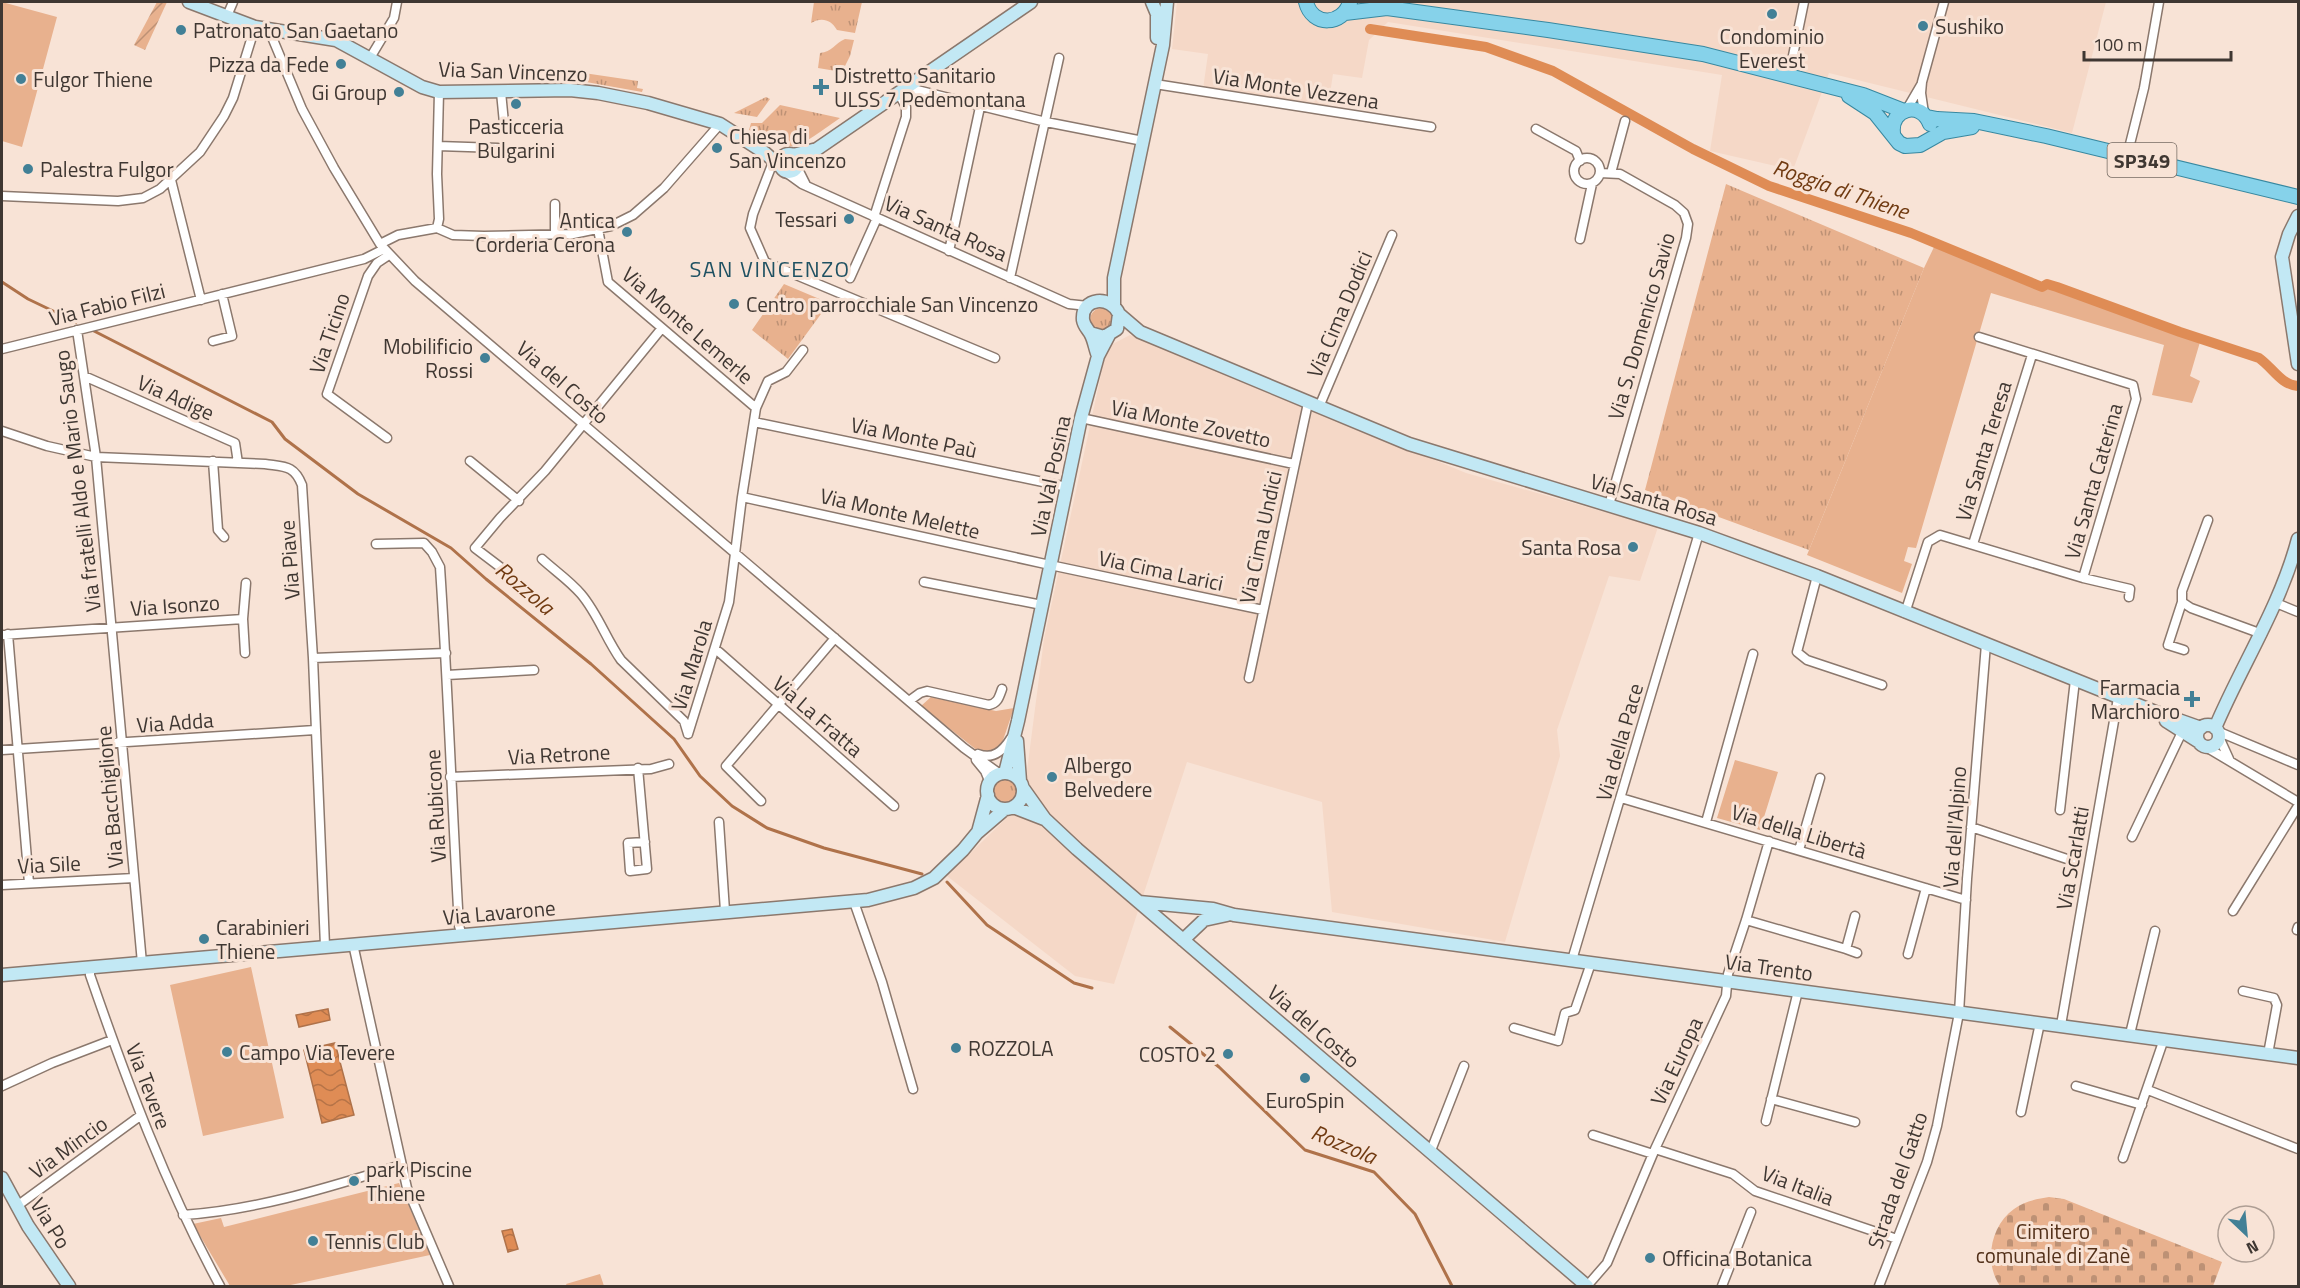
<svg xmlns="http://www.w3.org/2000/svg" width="2300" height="1288" font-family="'Titillium Web',sans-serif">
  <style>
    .built { fill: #f5d8c7 }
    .grass { fill: url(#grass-tufts) }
    .cemetery { fill: url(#cemetery-stones) }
    .park { fill: #e8b18e }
    .garden { fill: url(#garden-furrows) }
    .water { fill: url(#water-waves); stroke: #af724a; stroke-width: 1.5 }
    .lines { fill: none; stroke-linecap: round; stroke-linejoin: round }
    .stream { stroke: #af724a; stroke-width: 3 }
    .canal { stroke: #df8c55; stroke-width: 10 }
    .street-casing { stroke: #8b786d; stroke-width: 11 }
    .secondary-casing { stroke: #8b786d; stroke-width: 15 }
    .primary-casing { stroke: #3888a0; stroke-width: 16 }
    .street { stroke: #fff; stroke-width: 8 }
    .secondary { stroke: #c2e8f4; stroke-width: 12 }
    .primary { stroke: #86d2ea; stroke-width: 14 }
    .poi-dot { fill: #428096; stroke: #f8e3d6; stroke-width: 2 }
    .labels { text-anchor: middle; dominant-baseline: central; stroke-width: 6; stroke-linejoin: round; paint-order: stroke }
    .shield { fill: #f8e3d6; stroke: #766b63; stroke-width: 1.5 }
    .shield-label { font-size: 20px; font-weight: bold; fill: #3f3732 }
    .poi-label { font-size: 21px; fill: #3f3732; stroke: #f8e3d6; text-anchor: start }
    .street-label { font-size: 21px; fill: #3f3732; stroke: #f8e3d6 }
    .park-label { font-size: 21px; fill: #523019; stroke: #f8e3d6 }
    .water-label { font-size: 22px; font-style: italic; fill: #703a11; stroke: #f8e3d6 }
    .neighbourhood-label { font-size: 22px; letter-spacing: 1.5px; fill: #1f5162; stroke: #f8e3d6 }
  </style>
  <defs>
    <pattern id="grass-tufts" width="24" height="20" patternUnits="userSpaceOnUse" patternTransform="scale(1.5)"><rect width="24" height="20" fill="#e8b18e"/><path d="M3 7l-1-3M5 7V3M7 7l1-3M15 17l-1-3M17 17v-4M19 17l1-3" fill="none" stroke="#bd9175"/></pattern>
    <pattern id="cemetery-stones" width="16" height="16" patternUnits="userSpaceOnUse" patternTransform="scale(1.5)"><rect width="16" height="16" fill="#e8b18e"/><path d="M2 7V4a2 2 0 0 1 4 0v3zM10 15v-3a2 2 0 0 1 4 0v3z" fill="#bd9175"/></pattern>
    <pattern id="garden-furrows" width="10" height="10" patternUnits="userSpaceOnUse" patternTransform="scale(1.5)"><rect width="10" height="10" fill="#e8b18e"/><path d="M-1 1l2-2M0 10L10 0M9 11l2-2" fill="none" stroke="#bd9175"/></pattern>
    <pattern id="water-waves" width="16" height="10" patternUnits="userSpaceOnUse" patternTransform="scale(1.5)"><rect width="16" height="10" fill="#df8c55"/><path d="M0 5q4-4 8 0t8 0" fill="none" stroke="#b67347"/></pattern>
  </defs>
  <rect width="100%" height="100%" fill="#f8e3d6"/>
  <path class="built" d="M 1177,2 L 2106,2 L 2072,133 L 1829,73 L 1793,170 L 1710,151 L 1722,75 L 1388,22 L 1369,40 L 1362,78 L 1333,74 L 1328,107 L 1203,89 L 1208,54 L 1172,49 Z
    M 1130,335 L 1466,473 L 1658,527 L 1640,581 L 1609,576 L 1557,730 L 1560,756 L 1505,942 L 1332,912 L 1322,802 L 1187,762 L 1114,984 L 1075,976 L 947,876 L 1023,802 L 1044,639 L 1107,347 Z"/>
  <path class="grass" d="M 814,2 L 862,2 L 855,33 L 837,30 C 831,19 821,17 811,23 Z
    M 845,39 L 854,40 L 850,56 L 842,72 L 818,68 L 820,53 C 832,52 835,43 845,39 Z
    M 577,72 L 638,81 L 637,88 L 643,89 L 642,92 L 575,80 Z
    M 766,97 L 770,99 L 757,117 L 734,113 Z
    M 780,105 L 840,118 C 803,143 791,161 749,130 L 751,123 L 762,123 Z
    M 1726,184 L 1924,268 L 1809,550 L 1645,490 Z
    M 784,284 L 829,303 L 788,359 L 752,330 Z
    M1090 320a12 12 0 1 1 24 0a12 12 0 1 1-24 0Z
    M993 791a12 12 0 1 1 24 0a12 12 0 1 1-24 0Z"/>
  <path class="cemetery" d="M 2049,1197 L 2064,1199 L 2222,1262 L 2213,1286 L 2000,1286 C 1984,1263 1990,1226 2014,1209 C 2024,1201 2037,1199 2049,1197 Z"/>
  <path class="park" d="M 2,2 L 57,17 L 22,147 L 2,141 Z
    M 1934,247 L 2200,342 L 2190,376 L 2200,381 L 2192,403 L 2152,395 L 2164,345 L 1991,293 L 1916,548 L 1908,547 L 1904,561 L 1912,564 L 1902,593 L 1807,555 L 1924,268 Z
    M 931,697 L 996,711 L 1014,708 L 1001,746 L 995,752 L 978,751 L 921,706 Z
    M 1735,760 L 1778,772 L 1760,830 L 1717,818 Z
    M 251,967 L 284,1118 L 203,1136 L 170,985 Z
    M 399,1183 L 430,1255 L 286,1286 L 230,1286 L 193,1224 L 221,1218 L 224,1227 Z
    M 600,1274 L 604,1286 L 567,1286 L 566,1284 Z"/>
  <path class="garden" d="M 157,2 L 167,2 L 145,50 L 134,45 Z"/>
  <path class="water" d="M 328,1009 L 330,1020 L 299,1027 L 296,1015 Z
    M 335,1043 L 354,1115 L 322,1123 L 304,1050 Z
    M 512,1229 L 518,1249 L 508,1252 L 502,1231 Z"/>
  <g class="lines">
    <path class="stream" d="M 2,282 L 28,299 L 76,322
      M 94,331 L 272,422 L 285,439 L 358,494 L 451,548 L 486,579 L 591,664 L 674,739 L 700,776 L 732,806 L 767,828 L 824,848 L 922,874
      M 947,882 L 987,925 L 1074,983 L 1092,988
      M 1170,1027 L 1219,1067 L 1305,1150 L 1374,1172 L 1415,1214 L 1452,1286"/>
    <path class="canal" d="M 1370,29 L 1486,47 L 1553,71 L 1693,149 L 1769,186 L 1911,233 L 2042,287 L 2047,284 L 2057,287 L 2180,332 L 2259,358 C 2273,368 2281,385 2298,386"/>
    <defs>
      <path id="street" d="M 227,16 L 233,2
        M 269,30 L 302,109 L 334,168 L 380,244 L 415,281 L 964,748 L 1000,774
        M 370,58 L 394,18 L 397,2
        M 1789,75 L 1804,2
        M 1155,84 L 1431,127
        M 905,87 L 1046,122 L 1143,141
        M 501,92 L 504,123
        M 1907,109 L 1921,85
        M 1924,113 L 1921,93 L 1922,82 L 1944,2
        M 1536,129 L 1576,151 L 1580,161
        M 438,146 L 498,148
        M 2127,156 L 2144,88 L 2159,2
        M1574 171a13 13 0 1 1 26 0a13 13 0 1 1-26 0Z
        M 773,162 L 753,214 L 750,228 L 765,262 L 995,358
        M 797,167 L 806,185
        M 784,171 L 802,184 L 1069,304 L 1088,306
        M 1600,173 L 1620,174 L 1675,205 L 1684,213 L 1688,224 L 1686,238 L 1609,505
        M 1611,173 L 1625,121
        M 171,180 L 201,300
        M 2,196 L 118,201 L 143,198 L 160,189 L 200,152 L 224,116 L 233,98 L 255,27
        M 555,204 L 555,234
        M 874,217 L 906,117 L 906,107 L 898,92
        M 437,228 L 439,219 L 437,174 L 439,92
        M 598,229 L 608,282 L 756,408
        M 1580,239 L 1592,184
        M 380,244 L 398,235 L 437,228 L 453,235 L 484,236 L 573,234 L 611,226 L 633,215 L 664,188 L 720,124
        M 949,251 L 980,107
        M 850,278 L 877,218
        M 1010,278 L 1059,58
        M 77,330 L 96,457 L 142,963
        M 1979,337 L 2133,385 L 2136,399 L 2083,578
        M 213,341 L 232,336 L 222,294
        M 2,349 L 364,259 L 384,249
        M 84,376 L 235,443 L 238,463
        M 1319,407 L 1392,235
        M 1081,418 L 1294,464
        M 754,422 L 1067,487
        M 2,431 L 47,446 L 96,457 L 265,464 C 285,467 294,465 302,485 L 313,658 L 325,946
        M 387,438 L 327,394 L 368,276 L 377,263 L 389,255
        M 213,461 L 218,530 L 224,537
        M 470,461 L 519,501
        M 742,497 L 1050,565 L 1263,610
        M 2208,520 L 2182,591 L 2182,602 L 2191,608 L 2262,634
        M 376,544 L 424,543 L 432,552 L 440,567 C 448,687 452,806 459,926 L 462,935
        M 1973,544 L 2032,355
        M 542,559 C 554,570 570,581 581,594 C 598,614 606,639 621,660 L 684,721 L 688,734
        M 508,573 L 475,548 L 500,518 L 545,471 L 662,328
        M 1817,576 L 1797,652 L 1807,660 L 1882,685
        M 924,582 L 1042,605
        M 2182,602 L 2168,645 L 2184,650
        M 2276,603 L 2298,612
        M 1905,613 L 1928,542 L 1940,535 L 2083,578 L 2130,589 L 2129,597
        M 8,634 L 29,883
        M 2,635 L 243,619
        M 719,652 L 894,806
        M 245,653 L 243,619 L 246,583
        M 313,658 L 446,653
        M 447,675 L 534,670
        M 1249,678 L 1308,403
        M 909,701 L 920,693 L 927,691 L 989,705 C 998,703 999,697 1002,689
        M 2217,731 L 2298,765
        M 688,734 L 729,602 L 742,497 L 756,408 L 768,381 L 786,372 L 803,350
        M 2219,737 L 2229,759
        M 2206,747 L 2298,802
        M 2,750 L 315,730
        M 978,754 C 993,760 1003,751 1011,738
        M 976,760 L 985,771 L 990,783
        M 638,768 L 647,869 L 630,871 L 628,843 L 645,842
        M 450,777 L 651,769 L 669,764
        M 1621,798 L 1966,900
        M 761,801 L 726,766 L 835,638
        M 2060,810 L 2075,680
        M 719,822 L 725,911
        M 1706,822 L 1753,654
        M 1971,827 L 2076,862
        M 2132,837 L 2182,732
        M 1799,850 L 1820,778
        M 2,885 L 134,878
        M 854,902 L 882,982 L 913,1089
        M 2233,911 L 2298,806
        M 1855,916 L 1846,949 L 1857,953
        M 1746,920 L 1846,949
        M 2297,930 L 2298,927
        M 353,944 L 407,1188 L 449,1286
        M 1908,954 L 1926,888
        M 1572,960 L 1699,533
        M 90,967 L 90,975 C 127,1082 166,1187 220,1286
        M 2243,991 L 2274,998 L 2277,1005 L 2268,1054
        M 2061,1025 L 2118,698
        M 1514,1028 L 1558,1041 L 1565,1013 L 1575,1010 L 1591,963
        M 2130,1034 L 2155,931
        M 2,1086 L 52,1063 L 112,1040
        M 2076,1086 L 2142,1105
        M 2148,1090 L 2298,1149
        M 1771,1099 L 1855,1122
        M 2021,1112 L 2040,1023
        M 1766,1121 L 1798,991
        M 1593,1135 L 1653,1154
        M 1655,1149 L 1733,1174 L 1755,1191 L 1897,1239
        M 1430,1153 L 1464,1066
        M 2123,1158 L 2164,1039
        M 17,1206 L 140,1116
        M 183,1215 C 258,1210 329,1187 401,1165
        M 1587,1286 L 1607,1263 L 1655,1149 L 1726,996 L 1728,974 L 1746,920 L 1769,841
        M 1722,1286 L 1751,1212
        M 1879,1286 L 1927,1162 L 1937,1126 L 1959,1013 L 1967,879 L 1986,644"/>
      <path id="secondary" d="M 189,2 L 255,27 L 336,40 L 422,87 L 439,92 L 570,90 L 598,93 L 648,103 L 720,124 L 765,153 L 781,167
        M 1152,2 L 1157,14 L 1157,38
        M780 163a9 9 0 1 1 18 0a9 9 0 1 1-18 0Z
        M 793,155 L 817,149 L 1031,2
        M 2298,216 L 2289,234 L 2282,257 L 2298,364
        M 1114,306 L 1114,278 L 1163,45 L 1167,2
        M 1119,314 L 1140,332 L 1409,444 L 1699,533 L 1817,576 L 2153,711 L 2201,728
        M 1090,333 L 1104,337 L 1117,329 L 1119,314 C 1111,295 1081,297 1083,320 C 1084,326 1087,328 1090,333 C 1094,339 1095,349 1098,356
        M 2166,721 L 2199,742
        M2197 736a11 11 0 1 1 22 0a11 11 0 1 1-22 0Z
        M 2215,728 C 2242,664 2280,607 2298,539
        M 1017,741 L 1020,781
        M 1005,773 L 1018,721 L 1081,418 L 1098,356 L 1109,335
        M987 791a18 18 0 1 1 36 0a18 18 0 1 1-36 0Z
        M 1023,788 L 1045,819 L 1077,849 L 1587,1286
        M 1013,807 L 1044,819
        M 978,832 L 988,795
        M 1139,902 L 1213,909 L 1234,915 L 2298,1058
        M 1183,940 L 1204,920 L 1227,915
        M 2,975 L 868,900 L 914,888 L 934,878 L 963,850 L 977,833 L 1005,809
        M 2,1178 L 28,1226 L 69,1286"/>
      <path id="primary" d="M 1306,2 C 1312,27 1343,26 1350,2
        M 1345,13 L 1387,8 L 1548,30 L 1703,54 L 1863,95 L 1904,111
        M 1849,96 L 1875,113 L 1899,143 L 1905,146 L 1920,145 L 1943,132 L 1972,127
        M 1927,117 L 1937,119 L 1974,121 L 2046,136 L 2298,197
        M 1893,133 C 1890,108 1921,100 1930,124"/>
    </defs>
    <use href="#street" class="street-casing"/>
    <use href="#secondary" class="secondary-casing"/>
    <use href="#primary" class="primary-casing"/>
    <use href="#street" class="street"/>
    <use href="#secondary" class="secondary"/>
    <use href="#primary" class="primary"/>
  </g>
  <g class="poi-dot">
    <circle cx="1772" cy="14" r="6"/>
    <circle cx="1923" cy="26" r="6"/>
    <circle cx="181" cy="30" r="6"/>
    <circle cx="341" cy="64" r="6"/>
    <circle cx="21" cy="79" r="6"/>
    <path d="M818 78h6v6h6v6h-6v6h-6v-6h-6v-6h6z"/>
    <circle cx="399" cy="92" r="6"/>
    <circle cx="516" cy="104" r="6"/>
    <circle cx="717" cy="148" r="6"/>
    <circle cx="28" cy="169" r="6"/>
    <circle cx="849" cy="219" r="6"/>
    <circle cx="627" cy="232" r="6"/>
    <circle cx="734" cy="304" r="6"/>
    <circle cx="485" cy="358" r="6"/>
    <circle cx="1633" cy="547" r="6"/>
    <path d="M2189 690h6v6h6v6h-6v6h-6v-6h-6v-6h6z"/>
    <circle cx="1052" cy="777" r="6"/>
    <circle cx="204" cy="939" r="6"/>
    <circle cx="956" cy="1048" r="6"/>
    <circle cx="227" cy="1052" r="6"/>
    <circle cx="1228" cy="1054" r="6"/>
    <circle cx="1305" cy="1078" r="6"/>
    <circle cx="354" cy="1181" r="6"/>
    <circle cx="313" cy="1241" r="6"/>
    <circle cx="1650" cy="1258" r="6"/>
  </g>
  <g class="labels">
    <rect class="shield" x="2107.5" y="143" width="69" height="34" rx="4.5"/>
    <g class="shield-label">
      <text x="2142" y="160">SP349</text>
    </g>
    <g class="poi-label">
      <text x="1935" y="26">Sushiko</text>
      <text x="193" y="30">Patronato San Gaetano</text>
      <text x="1772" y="36" text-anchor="middle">Condominio<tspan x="1772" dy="24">Everest</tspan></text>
      <text x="329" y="64" text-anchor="end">Pizza da Fede</text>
      <text x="834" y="75">Distretto Sanitario<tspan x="834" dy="24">ULSS 7 Pedemontana</tspan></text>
      <text x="33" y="79">Fulgor Thiene</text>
      <text x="387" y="92" text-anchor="end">Gi Group</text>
      <text x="516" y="126" text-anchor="middle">Pasticceria<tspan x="516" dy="24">Bulgarini</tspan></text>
      <text x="729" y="136">Chiesa di<tspan x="729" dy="24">San Vincenzo</tspan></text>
      <text x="40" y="169">Palestra Fulgor</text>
      <text x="837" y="219" text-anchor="end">Tessari</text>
      <text x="615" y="220" text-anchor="end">Antica<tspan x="615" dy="24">Corderia Cerona</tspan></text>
      <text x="746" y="304">Centro parrocchiale San Vincenzo</text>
      <text x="473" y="346" text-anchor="end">Mobilificio<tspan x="473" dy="24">Rossi</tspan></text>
      <text x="1621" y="547" text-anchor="end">Santa Rosa</text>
      <text x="2180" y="687" text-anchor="end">Farmacia<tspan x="2180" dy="24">Marchioro</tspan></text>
      <text x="1064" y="765">Albergo<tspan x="1064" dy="24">Belvedere</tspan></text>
      <text x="216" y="927">Carabinieri<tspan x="216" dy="24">Thiene</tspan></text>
      <text x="968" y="1048">ROZZOLA</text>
      <text x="239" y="1052">Campo Via Tevere</text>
      <text x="1216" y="1054" text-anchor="end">COSTO 2</text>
      <text x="1305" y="1100" text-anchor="middle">EuroSpin</text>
      <text x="366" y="1169">park Piscine<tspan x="366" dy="24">Thiene</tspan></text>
      <text x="325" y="1241">Tennis Club</text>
      <text x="1662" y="1258">Officina Botanica</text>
    </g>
    <g class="street-label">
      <text transform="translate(513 71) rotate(2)">Via San Vincenzo</text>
      <text transform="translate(1296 88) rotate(9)">Via Monte Vezzena</text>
      <text transform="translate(946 228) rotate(24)">Via Santa Rosa</text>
      <text transform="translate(107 304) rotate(-14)">Via Fabio Filzi</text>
      <text transform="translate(1339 314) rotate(-67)">Via Cima Dodici</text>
      <text transform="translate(688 325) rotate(41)">Via Monte Lemerle</text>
      <text transform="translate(1641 326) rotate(-74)">Via S. Domenico Savio</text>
      <text transform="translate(329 333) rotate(-71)">Via Ticino</text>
      <text transform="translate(563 382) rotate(41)">Via del Costo</text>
      <text transform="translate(176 397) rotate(24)">Via Adige</text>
      <text transform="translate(1191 423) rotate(12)">Via Monte Zovetto</text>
      <text transform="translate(914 437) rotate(12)">Via Monte Paù</text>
      <text transform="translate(1983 451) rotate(-73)">Via Santa Teresa</text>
      <text transform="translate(1050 476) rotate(-78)">Via Val Posina</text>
      <text transform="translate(77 481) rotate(-97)">Via fratelli Aldo e Mario Saugo</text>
      <text transform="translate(2093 481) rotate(-74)">Via Santa Caterina</text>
      <text transform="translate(1654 499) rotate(17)">Via Santa Rosa</text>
      <text transform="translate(900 513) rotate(13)">Via Monte Melette</text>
      <text transform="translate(1260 537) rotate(-78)">Via Cima Undici</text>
      <text transform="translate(289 560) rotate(-94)">Via Piave</text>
      <text transform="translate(1161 570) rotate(12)">Via Cima Larici</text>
      <text transform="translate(175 605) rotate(-4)">Via Isonzo</text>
      <text transform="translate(691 665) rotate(-73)">Via Marola</text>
      <text transform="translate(818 716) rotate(41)">Via La Fratta</text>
      <text transform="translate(175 722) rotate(-4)">Via Adda</text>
      <text transform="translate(1619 742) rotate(-74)">Via della Pace</text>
      <text transform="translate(559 754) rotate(-3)">Via Retrone</text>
      <text transform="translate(109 797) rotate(-95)">Via Bacchiglione</text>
      <text transform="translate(435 806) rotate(-93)">Via Rubicone</text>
      <text transform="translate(1954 827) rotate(-86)">Via dell'Alpino</text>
      <text transform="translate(1799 831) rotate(17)">Via della Libertà</text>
      <text transform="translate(2072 858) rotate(-80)">Via Scarlatti</text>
      <text transform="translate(49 864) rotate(-3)">Via Sile</text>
      <text transform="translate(499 912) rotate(-5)">Via Lavarone</text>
      <text transform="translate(1769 967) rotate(8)">Via Trento</text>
      <text transform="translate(1314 1026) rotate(41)">Via del Costo</text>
      <text transform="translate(1676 1061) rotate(-65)">Via Europa</text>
      <text transform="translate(149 1086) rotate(69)">Via Tevere</text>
      <text transform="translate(68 1147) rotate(-36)">Via Mincio</text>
      <text transform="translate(1897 1180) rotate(-71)">Strada del Gatto</text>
      <text transform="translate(1798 1185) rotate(21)">Via Italia</text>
      <text transform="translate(51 1223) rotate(58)">Via Po</text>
    </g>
    <g class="park-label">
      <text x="2053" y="1231">Cimitero<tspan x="2053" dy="24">comunale di Zanè</tspan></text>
    </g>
    <g class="water-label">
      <text transform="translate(1841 189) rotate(19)">Roggia di Thiene</text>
      <text transform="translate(525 588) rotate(40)">Rozzola</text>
      <text transform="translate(1344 1144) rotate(23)">Rozzola</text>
    </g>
    <g class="neighbourhood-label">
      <text x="770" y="269">SAN VINCENZO</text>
    </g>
  </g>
  <rect width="2300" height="1288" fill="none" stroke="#3f3732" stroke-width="6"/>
  <g transform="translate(2246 1234) rotate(154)"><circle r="28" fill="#f8e3d6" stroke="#ae9e94" stroke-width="1.5"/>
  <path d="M0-4.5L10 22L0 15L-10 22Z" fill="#428096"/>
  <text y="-9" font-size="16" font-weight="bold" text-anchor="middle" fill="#3f3732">N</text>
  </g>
  <path d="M2084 51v9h147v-9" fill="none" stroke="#3f3732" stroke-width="3"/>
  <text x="2093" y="51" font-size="18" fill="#3f3732" stroke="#f8e3d6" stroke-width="4.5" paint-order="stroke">100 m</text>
</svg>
